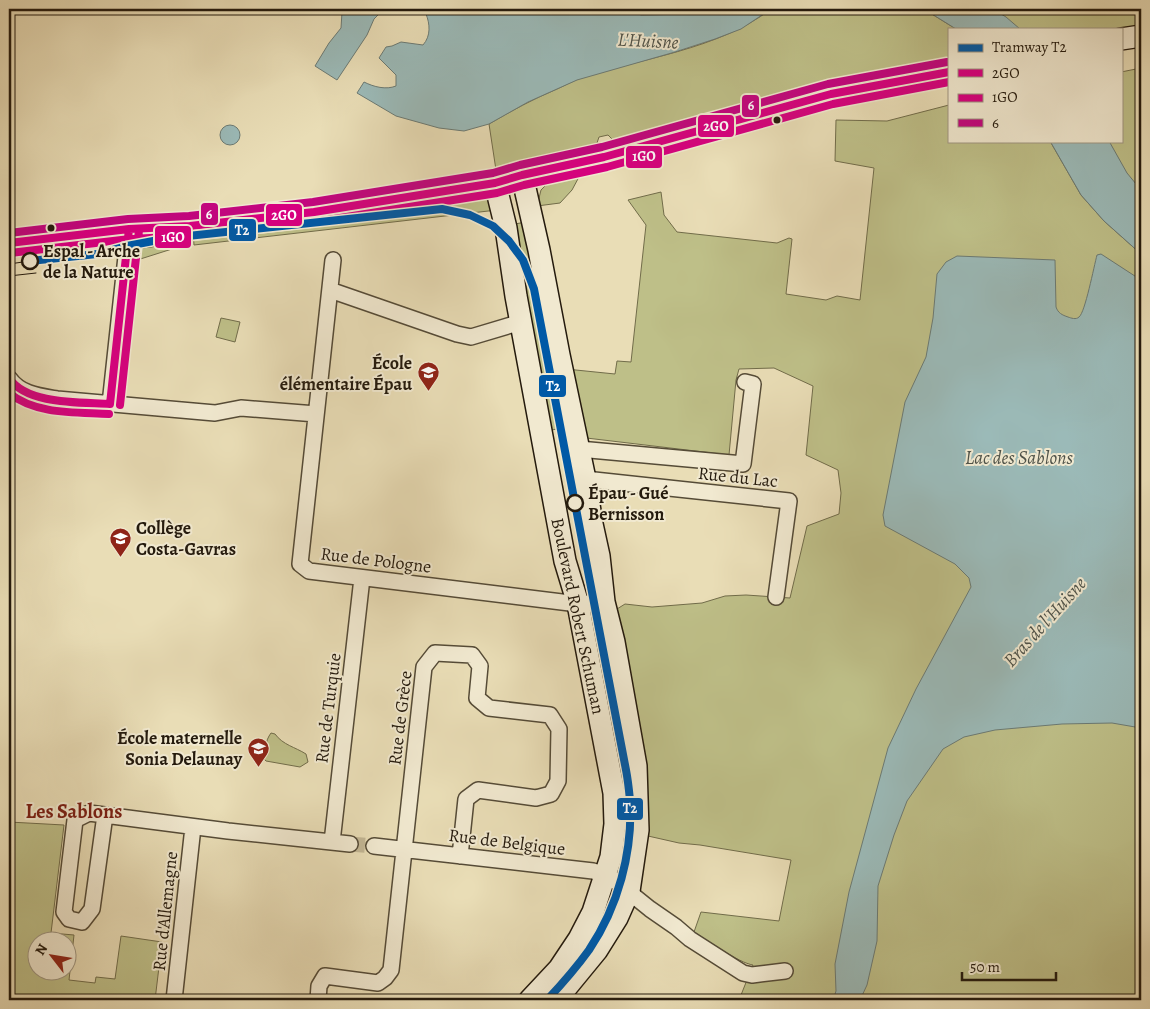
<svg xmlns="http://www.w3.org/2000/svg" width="1150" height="1009" font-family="Alegreya,serif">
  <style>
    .green { fill: #bebf88; stroke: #716c4a; fill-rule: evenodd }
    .water { fill: #9bbab8; stroke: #6b7a74 }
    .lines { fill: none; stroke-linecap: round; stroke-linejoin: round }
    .street-tunnel { stroke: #c2b694; stroke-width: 15; stroke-dasharray: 15 8; stroke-linecap: butt }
    .street-casing { stroke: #554b37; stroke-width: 18 }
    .secondary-casing { stroke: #241a0d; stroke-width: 24 }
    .street { stroke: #f1e9d0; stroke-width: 15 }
    .secondary { stroke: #f1e9d0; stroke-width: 21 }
    .tram { stroke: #241a0d; stroke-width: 1 }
    .bus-1-casing { stroke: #f1e9d0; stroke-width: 11 }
    .bus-2-casing { stroke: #f1e9d0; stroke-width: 11 }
    .bus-3-casing { stroke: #f1e9d0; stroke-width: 11 }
    .bus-1 { stroke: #d7007f; stroke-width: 8 }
    .bus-2 { stroke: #d7007f; stroke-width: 8 }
    .bus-3 { stroke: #c3057f; stroke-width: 8 }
    .tram-1-casing { stroke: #f1e9d0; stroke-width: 11 }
    .tram-1 { stroke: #0059a6; stroke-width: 8 }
    .bus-dot { fill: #241a0d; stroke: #f1e9d0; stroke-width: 2 }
    .stop-dot { fill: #f1e9d0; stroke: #241a0d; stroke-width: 2.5 }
    .labels { text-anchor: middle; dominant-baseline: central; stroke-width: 4; stroke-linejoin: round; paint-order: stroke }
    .stop-label { font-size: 18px; font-weight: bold; fill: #241a0d; stroke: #f1e9d0; text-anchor: start }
    .poi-label { font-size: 18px; font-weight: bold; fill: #241a0d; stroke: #f1e9d0; text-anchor: end }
    .street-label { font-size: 18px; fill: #241a0d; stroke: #f1e9d0 }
    .water-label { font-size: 19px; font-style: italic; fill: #4e5249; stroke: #f1e9d0 }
    .quarter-label { font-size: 20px; font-weight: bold; fill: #7a1f14; stroke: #f1e9d0 }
    .line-badge { stroke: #f1e9d0; stroke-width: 2 }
    .badge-label { font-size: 14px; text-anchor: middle; font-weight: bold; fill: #fff }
  </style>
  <rect width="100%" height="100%" fill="#e9ddb6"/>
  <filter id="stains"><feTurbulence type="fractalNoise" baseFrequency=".004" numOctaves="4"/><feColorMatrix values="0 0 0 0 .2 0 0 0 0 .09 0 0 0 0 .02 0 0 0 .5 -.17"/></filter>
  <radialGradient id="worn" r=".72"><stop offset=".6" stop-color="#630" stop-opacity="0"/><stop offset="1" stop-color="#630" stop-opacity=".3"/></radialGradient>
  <path class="green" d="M 627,9 L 707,9 L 692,14 L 641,15 Z
    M 771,9 L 917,9 L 927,11 L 956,29 L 949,29 L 949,64 L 727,114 L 614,141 L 608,135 L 599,137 L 595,149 L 568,154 L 496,170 L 489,124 C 511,111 533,99 557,89 C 564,86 571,82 578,79 C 640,58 718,50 771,9 Z
    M 957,9 L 1141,9 L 1141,36 L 1121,29 L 989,29 Z
    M 1141,68 L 1141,190 L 1075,141 L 1121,141 L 1121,72 Z
    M 949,105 L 949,141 L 1050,141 L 1081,195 L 1104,221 L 1141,254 L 1141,1000 L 739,1000 L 753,965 C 739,963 707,940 694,932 L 701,912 L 779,921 L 791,860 L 700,845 L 679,843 L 648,836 L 623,640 L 617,609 L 625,604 L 652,607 L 702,603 L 725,596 L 746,595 L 790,598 L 807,526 L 839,514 L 841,493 L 838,470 L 806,455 L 813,386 L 774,368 L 739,369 L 736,380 L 729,455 L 578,437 L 566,369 L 615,374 L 617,361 L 631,362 L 646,225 L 628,200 L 661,192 L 664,215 L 677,232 L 777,243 L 789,238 L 792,239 L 786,294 L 826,300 L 837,296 L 860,300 L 874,168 L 835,161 L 836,120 L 887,121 Z
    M 580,175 L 572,190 L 560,203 L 537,206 L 541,190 L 546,185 Z
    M 481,196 L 491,202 L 497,210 L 194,245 L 193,231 Z
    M 526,222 L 569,426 L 548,431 L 509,225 Z
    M 179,233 L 181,248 L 172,249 L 134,261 C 134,254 134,243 140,238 Z
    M 221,318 L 240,322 L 235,342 L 216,337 Z
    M 593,615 L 602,618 L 632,800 L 627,864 L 620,867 L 616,865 L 588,619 Z
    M 271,733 L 275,734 C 283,745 295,747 306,754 L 308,762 L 300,767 L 266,761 L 264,759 C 265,750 265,741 271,733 Z
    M 9,822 L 64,825 L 51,933 L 74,935 L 69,980 L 95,983 L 96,977 L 115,979 L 121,936 L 162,942 L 155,1000 L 9,1000 ZM 38,942 L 68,942 L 68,972 L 38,972 Z"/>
  <path class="water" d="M 344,9 L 384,9 L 374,19 L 367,35 L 337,80 L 315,66 L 329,43 L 341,28 L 342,12 Z
    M 412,9 L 627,9 L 641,15 L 692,14 L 707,9 L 771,9 L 741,29 L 715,39 L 675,52 L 577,80 L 528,102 L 489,124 L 464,131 L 439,128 L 396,116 L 357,93 L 364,82 C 374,87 386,90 396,86 L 396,75 L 379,58 L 386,47 L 392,46 L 401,42 L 423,45 C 431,36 430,24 426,14 Z
    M 917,9 L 993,9 L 1006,17 L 1020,29 L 956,29 L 927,11 Z
    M220 135a10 10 0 1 1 20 0a10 10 0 1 1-20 0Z
    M 1050,141 L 1109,141 L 1127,173 L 1141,190 L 1141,254 L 1104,221 L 1081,195 Z
    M 1101,254 L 1141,280 L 1141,728 L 1112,723 L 1062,724 L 995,730 L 964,737 L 943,749 L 907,801 L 894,835 L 878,886 L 877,941 L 867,985 L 860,1000 L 833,1000 L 836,991 L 835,964 L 849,892 L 888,748 L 916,689 L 971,587 L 969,578 L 955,564 L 885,526 L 883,515 L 905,402 L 926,357 L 933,318 L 937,274 L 946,262 L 957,256 L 1055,260 L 1056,307 C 1058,313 1062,315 1068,317 C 1071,318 1076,320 1079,317 C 1085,313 1094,266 1097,255 Z"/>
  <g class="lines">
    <path class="street-tunnel" d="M 350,844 L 374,846"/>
    <defs>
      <path id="street" d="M 333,260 L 300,564 L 309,571 L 578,604 L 604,602
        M 330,290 L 457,334 L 471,337 L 521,322
        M 9,378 C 20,394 39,396 57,399 L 215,413 L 241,408 L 316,414
        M 110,404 L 129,229
        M 579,449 L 743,464 L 753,384 L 745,382
        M 585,479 L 789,501 L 776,597
        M 105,815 L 92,909 L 82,922 L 69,919 L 64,912 L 75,820 L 89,813 L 228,831 L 350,844
        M 332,842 L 362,578
        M 374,846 L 593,871 L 606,875 L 614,880 L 650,909 L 676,927 L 690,939 L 743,973 L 752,975 L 785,971
        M 174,1000 L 193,827
        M 318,1000 L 319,986 L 325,976 L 378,983 L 385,978 L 391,970 L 424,667 L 435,653 L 472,655 L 480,666 L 477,698 L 489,708 L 550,715 L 559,729 L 558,781 L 551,794 L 536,798 L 478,790 L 466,799 L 460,856"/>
      <path id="secondary" d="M 1121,39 L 1141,36
        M 522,175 L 539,250 L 559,355 L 585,479 L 592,524 L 599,556 L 604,602 L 614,642 L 636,766 L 638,830 L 629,891 L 617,918 L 597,950 L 556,1000
        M 495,183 L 506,228 L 516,296 L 565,561 L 578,604 L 614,793 L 615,824 L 611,857 L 593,912 L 579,939 L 559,969 L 530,1000
        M 9,243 L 129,229 L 190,226 L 314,212 L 495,183 L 522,175 L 604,157 L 831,94 L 949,72"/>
    </defs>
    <use href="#street" class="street-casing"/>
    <use href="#secondary" class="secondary-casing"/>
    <use href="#street" class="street"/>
    <use href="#secondary" class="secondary"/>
    <path class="tram" d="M 97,254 L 188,242
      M 9,264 L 30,261
      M 9,276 L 36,273"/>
    <defs>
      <path id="bus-1" d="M 9,243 L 129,229 L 190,226 L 314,212 L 495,183 L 522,175 L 604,157 L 831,94 L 949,72
        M 9,378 C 27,405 81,402 110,404
        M 110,404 L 129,229"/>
      <path id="bus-2" d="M 10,253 L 130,239 L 191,236 L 315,222 L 497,193 L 524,185 L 607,167 L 833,104 L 949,82
        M 9,393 C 36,415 77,412 109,414
        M 120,405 L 139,230"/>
      <path id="bus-3" d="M 9,233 L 128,219 L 189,216 L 313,202 L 493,173 L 520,165 L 602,147 L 828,84 L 947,62"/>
    </defs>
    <use href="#bus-1" class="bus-1-casing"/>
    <use href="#bus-2" class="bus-2-casing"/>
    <use href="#bus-3" class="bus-3-casing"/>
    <use href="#bus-1" class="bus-1"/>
    <use href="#bus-2" class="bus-2"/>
    <use href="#bus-3" class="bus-3"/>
    <defs>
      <path id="tram-1" d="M 30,261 L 97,254 L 127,246 L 169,238 L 442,209 L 470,215 L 493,226 L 509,241 L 523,260 L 534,289 L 626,770 C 628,780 629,790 630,800 C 633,852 618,907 589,950 C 576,968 562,984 547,1000"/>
    </defs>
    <use href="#tram-1" class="tram-1-casing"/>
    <use href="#tram-1" class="tram-1"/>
  </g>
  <defs>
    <symbol id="school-pin" viewBox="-11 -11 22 30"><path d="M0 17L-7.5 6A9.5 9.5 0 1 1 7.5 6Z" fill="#8f2418" stroke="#f1e9d0"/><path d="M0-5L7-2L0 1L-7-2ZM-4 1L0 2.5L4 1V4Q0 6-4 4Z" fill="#fff"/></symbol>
  </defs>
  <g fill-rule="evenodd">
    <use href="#school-pin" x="416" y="360" width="25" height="34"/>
    <use href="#school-pin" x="108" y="526" width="25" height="34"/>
    <use href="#school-pin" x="246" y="736" width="25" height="34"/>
  </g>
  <g class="bus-dot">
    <circle cx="777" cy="120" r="4.5"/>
    <circle cx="51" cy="228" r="4.5"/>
  </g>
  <g class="stop-dot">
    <circle cx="30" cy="261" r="8"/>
    <circle cx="575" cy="503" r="8"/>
  </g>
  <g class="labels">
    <g class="stop-label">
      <text x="43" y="251">Espal - Arche<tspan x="43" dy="21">de la Nature</tspan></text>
      <text x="588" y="493">Épau - Gué<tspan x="588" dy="21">Bernisson</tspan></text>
    </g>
    <g class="poi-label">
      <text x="412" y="363">École<tspan x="412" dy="21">élémentaire Épau</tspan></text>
      <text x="136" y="528" text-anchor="start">Collège<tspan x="136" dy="21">Costa-Gavras</tspan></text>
      <text x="242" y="738">École maternelle<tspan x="242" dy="21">Sonia Delaunay</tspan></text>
    </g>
    <g class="street-label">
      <text transform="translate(738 477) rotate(6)">Rue du Lac</text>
      <text transform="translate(376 560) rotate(7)">Rue de Pologne</text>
      <text transform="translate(578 616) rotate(78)">Boulevard Robert Schuman</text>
      <text transform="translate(328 708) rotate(-83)">Rue de Turquie</text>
      <text transform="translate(400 718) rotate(-83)">Rue de Grèce</text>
      <text transform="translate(507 842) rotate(7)">Rue de Belgique</text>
      <text transform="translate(165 911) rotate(-84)">Rue d'Allemagne</text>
    </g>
    <g class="water-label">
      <text transform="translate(648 41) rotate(3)">L'Huisne</text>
      <text x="1019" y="458">Lac des Sablons</text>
      <text transform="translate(1045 622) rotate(-48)">Bras de l'Huisne</text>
    </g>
    <g class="quarter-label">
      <text x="74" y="811">Les Sablons</text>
    </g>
  </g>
  <g class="line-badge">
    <rect x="741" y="94" width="19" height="24" rx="5" fill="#c3057f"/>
    <rect x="697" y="114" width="38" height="24" rx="5" fill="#d7007f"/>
    <rect x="625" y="145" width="38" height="24" rx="5" fill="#d7007f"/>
    <rect x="200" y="202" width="19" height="24" rx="5" fill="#c3057f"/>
    <rect x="265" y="203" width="38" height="24" rx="5" fill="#d7007f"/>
    <rect x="228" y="218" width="29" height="24" rx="5" fill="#0059a6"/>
    <rect x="154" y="225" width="38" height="24" rx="5" fill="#d7007f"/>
    <rect x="538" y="374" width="29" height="24" rx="5" fill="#0059a6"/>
    <rect x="616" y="797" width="28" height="24" rx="5" fill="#0059a6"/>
  </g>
  <g class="badge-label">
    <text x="751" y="110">6</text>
    <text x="716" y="131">2GO</text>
    <text x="644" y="161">1GO</text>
    <text x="209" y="219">6</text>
    <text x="284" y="220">2GO</text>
    <text x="242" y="235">T2</text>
    <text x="173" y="242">1GO</text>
    <text x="553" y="391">T2</text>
    <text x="630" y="813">T2</text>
  </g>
  <rect width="1150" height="1009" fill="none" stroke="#e9ddb6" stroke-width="30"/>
  <rect x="10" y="10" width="1130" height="989" fill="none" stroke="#241a0d" stroke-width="2.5"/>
  <rect x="15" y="15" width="1120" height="979" fill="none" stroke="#241a0d"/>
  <rect x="948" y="28" width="175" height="115" fill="#f1e9d0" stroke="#9f9682"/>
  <rect x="958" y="44" width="25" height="8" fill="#0059a6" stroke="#9f9682"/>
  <text x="992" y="52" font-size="15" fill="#241a0d">Tramway T2</text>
  <rect x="958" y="69" width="25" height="8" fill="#d7007f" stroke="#9f9682"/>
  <text x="992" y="78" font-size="15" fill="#241a0d">2GO</text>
  <rect x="958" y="94" width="25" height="8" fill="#d7007f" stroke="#9f9682"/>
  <text x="992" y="102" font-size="15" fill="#241a0d">1GO</text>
  <rect x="958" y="119" width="25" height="8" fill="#c3057f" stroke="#9f9682"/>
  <text x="992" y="128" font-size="15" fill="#241a0d">6</text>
  <g transform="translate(52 956) rotate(301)"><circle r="24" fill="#f1e9d0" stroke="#9f9682"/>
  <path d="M0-4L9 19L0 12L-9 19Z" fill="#8f2418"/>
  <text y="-8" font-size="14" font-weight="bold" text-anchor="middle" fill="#241a0d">N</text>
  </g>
  <path d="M962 972v8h94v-8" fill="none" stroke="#241a0d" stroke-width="2.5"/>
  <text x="970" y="972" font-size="15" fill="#241a0d" stroke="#f1e9d0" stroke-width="4" paint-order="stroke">50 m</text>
  <rect width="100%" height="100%" filter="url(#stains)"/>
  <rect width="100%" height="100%" fill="url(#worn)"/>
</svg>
